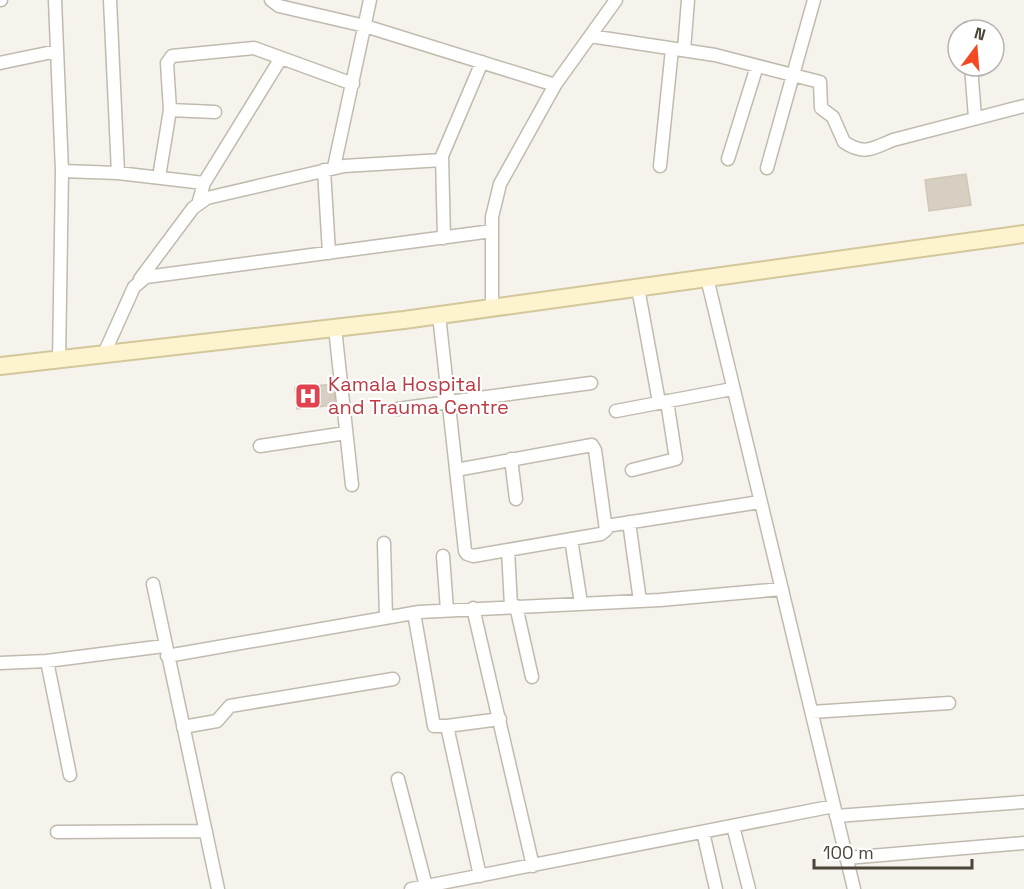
<svg xmlns="http://www.w3.org/2000/svg" width="1024" height="889" font-family="'Space Grotesk',sans-serif">
  <style>
    .building { fill: #d7cfc1; stroke: #d1c7b4; stroke-width: 1.5 }
    .lines { fill: none; stroke-linecap: round; stroke-linejoin: round }
    .street-casing { stroke: #c1bbae; stroke-width: 15 }
    .secondary-casing { stroke: #d3c79c; stroke-width: 20 }
    .street { stroke: #fff; stroke-width: 12 }
    .secondary { stroke: #fdf3ce; stroke-width: 16 }
    .labels { text-anchor: middle; dominant-baseline: central; stroke-width: 4.5; stroke-linejoin: round; paint-order: stroke }
    .health-label { font-size: 20px; fill: #be3a42; stroke: #fff; text-anchor: start }
  </style>
  <rect width="100%" height="100%" fill="#f5f3ec"/>
  <path class="building" d="M 966,174 L 971,205 L 929,211 L 925,180 Z
    M 333,384 L 335,405 L 297,409 L 295,388 Z"/>
  <g class="lines">
    <defs>
      <path id="street" d="M 0,0 L 1,0
        M 55,0 L 62,171 L 59,361
        M 110,0 L 118,173
        M 271,0 L 279,6 L 365,26 L 555,85
        M 968,28 L 968,30
        M 590,36 L 715,55 L 820,82 L 821,108 L 833,117 L 844,142 C 865,156 873,148 893,140 L 1024,106
        M 684,50 L 688,0
        M 0,63 L 57,51
        M 971,66 L 975,118
        M 170,110 L 215,112
        M 728,159 L 757,66
        M 660,166 L 672,49
        M 334,167 L 370,0
        M 767,168 L 814,0
        M 324,170 L 329,253
        M 62,171 L 118,173 L 204,183
        M 159,177 L 170,110 L 167,63 L 172,56 L 254,48 L 353,84
        M 199,201 L 204,183 L 281,58
        M 444,238 L 442,156 L 482,62
        M 707,278 L 854,889
        M 140,279 L 193,208 L 207,198 L 344,166 L 442,160
        M 638,288 L 659,402
        M 492,308 L 492,217 L 500,184 L 555,85 L 616,0
        M 439,315 L 465,551 L 467,554 L 473,556 L 601,534 L 606,530 L 595,450 L 592,445 L 456,470
        M 335,328 L 352,485
        M 103,356 L 134,287 L 146,277 L 492,231
        M 397,409 L 591,383
        M 616,411 L 732,389
        M 260,446 L 346,433
        M 511,459 L 516,499
        M 632,470 L 676,459 L 667,401
        M 629,522 L 640,601
        M 606,526 L 760,502
        M 571,539 L 581,603
        M 384,543 L 386,618
        M 508,550 L 511,606
        M 443,556 L 447,610
        M 153,584 L 218,889
        M 516,606 L 532,677
        M 473,608 L 533,866
        M 414,613 L 434,726 L 447,726 L 500,719
        M 167,656 L 419,612 L 660,600 L 782,589
        M 47,661 L 70,775
        M 0,663 L 47,661 L 164,646
        M 812,712 L 949,703
        M 447,726 L 480,876
        M 183,727 L 217,721 L 230,706 L 393,679
        M 398,779 L 426,886
        M 836,816 L 1024,802
        M 733,826 L 749,889
        M 57,832 L 206,831
        M 703,832 L 716,889
        M 846,858 L 1024,843
        M 411,889 L 834,806"/>
      <path id="secondary" d="M 0,366 L 404,320 L 1024,234"/>
    </defs>
    <use href="#street" class="street-casing"/>
    <use href="#secondary" class="secondary-casing"/>
    <use href="#street" class="street"/>
    <use href="#secondary" class="secondary"/>
  </g>
  <defs>
    <symbol id="hospital-square" viewBox="-11 -11 22 22"><rect x="-9" y="-9" width="18" height="18" rx="4" fill="#e0444e" stroke="#fff"/><path d="M-5-5h3v3.5h4V-5h3V5h-3V1.5h-4V5h-3Z" fill="#fff"/></symbol>
  </defs>
  <g fill-rule="evenodd">
    <use href="#hospital-square" x="293" y="381" width="30" height="30"/>
  </g>
  <g class="labels">
    <g class="health-label">
      <text x="328" y="384">Kamala Hospital<tspan x="328" dy="23">and Trauma Centre</tspan></text>
    </g>
  </g>
  <g transform="translate(976 48) rotate(16)"><circle r="28" fill="#ffffff" stroke="#b7b4b0" stroke-width="1.5"/>
  <path d="M0-4.5L10 22L0 15L-10 22Z" fill="#f44824"/>
  <text y="-9" font-size="16" font-weight="bold" text-anchor="middle" fill="#4a4439">N</text>
  </g>
  <path d="M814 859v9h158v-9" fill="none" stroke="#4a4439" stroke-width="3"/>
  <text x="823" y="859" font-size="18" fill="#4a4439" stroke="#ffffff" stroke-width="4.5" paint-order="stroke">100 m</text>
</svg>
